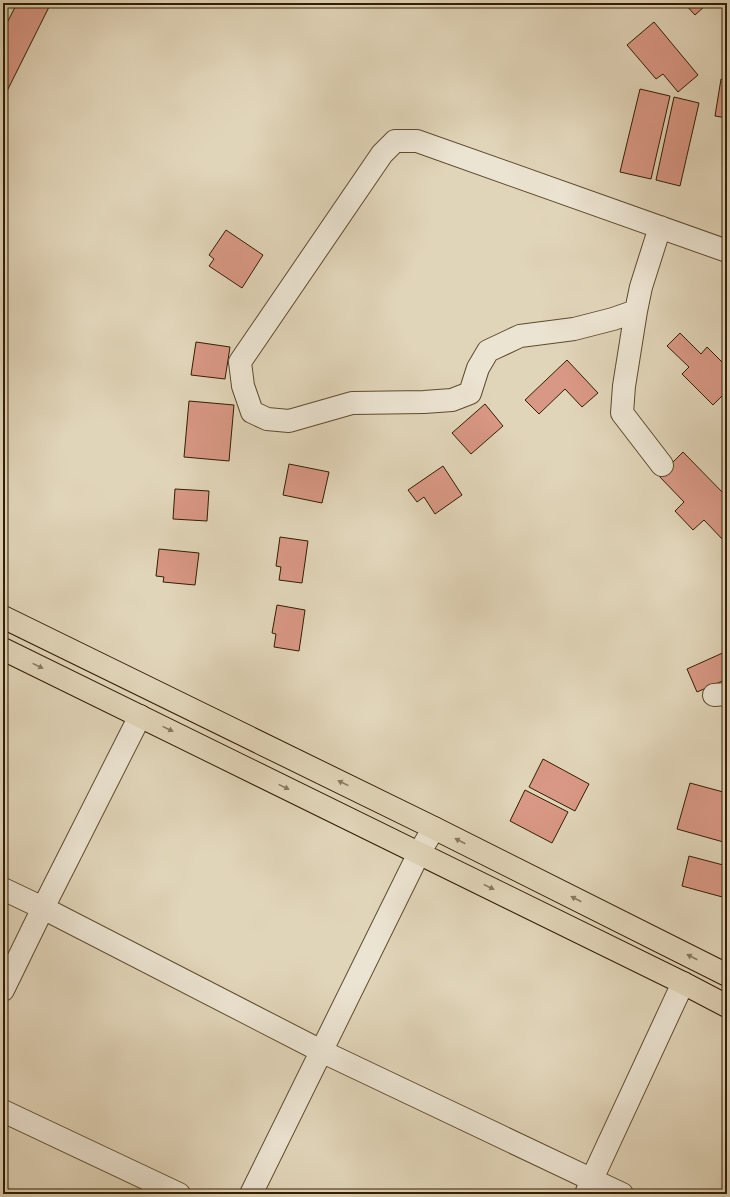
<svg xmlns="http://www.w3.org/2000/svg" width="730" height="1197" font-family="Alegreya,serif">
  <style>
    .building { fill: #d99885; stroke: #321d00 }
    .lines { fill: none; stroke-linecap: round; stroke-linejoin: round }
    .minor-casing { stroke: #5e4b2e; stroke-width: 24 }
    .major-casing { stroke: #321d00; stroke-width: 24 }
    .minor { stroke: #ece4d2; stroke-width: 22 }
    .major { stroke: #e1d5b9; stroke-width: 22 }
    .oneway { fill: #8a795c }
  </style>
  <rect width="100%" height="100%" fill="#e1d5b9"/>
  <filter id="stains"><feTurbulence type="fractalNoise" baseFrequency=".005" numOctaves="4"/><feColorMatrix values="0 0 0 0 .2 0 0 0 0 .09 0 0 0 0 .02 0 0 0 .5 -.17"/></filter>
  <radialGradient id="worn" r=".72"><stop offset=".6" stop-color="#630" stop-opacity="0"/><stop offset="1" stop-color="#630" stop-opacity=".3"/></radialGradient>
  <path class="building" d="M 17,3 L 51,3 L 3,99 L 3,31 Z
    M 684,3 L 704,3 L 706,5 L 695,15 Z
    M 654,22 L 698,75 L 678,92 L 663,74 L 656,79 L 627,45 Z
    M 721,79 L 727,80 L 727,118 L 715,116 Z
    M 640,89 L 670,96 L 651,179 L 620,172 Z
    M 674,97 L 699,103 L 680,186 L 656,180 Z
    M 226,230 L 263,255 L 242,288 L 209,266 L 214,259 L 209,255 Z
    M 680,333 L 701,354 L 707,347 L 727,367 L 727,391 L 713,405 L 682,374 L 689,367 L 667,346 Z
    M 196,342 L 230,347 L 225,379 L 191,375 Z
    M 567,360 L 598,393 L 582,407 L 565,389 L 539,414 L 525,400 Z
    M 189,401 L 234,405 L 229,461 L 184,457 Z
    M 485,404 L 503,426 L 471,454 L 452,433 Z
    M 683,452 L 727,497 L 727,540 L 725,542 L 704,520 L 693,530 L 675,511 L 684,502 L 659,476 Z
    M 289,464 L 329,472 L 322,503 L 283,495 Z
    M 443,466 L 462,495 L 435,514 L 424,497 L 417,502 L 408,490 Z
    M 175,489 L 209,491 L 207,521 L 173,519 Z
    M 280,537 L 308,541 L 302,583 L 279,580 L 281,567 L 276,566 Z
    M 159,549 L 199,553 L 195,585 L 163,582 L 164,577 L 156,576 Z
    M 277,605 L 305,610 L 299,651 L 274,647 L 276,634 L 272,633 Z
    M 727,651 L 727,679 L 697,692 L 687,669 Z
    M 543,759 L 589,784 L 575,811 L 529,787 Z
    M 690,783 L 727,793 L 727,843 L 677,829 Z
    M 525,790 L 568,812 L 552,843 L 510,821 Z
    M 689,856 L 727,866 L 726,898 L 682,886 Z"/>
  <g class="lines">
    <defs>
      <path id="minor" d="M 660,227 L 641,287 L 636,311 L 624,386 L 622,413 L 662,465
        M 636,311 L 613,319 L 574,329 L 520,336 L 488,351 L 478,368 L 470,393 L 452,400 L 424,402 L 352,403 L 289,421 L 267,419 L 252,412 L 243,386 L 240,362 L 382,154 L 395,141 L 417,141 L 727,251
        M 714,695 L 727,694
        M 3,889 L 43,908 L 321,1051 L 622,1194
        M 3,990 L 43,908 L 140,716
        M 3,1111 L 179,1194
        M 251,1194 L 419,853 L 434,828
        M 586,1194 L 592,1179 L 683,983"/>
      <path id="major" d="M 3,617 L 434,828 L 727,975
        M 3,649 L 683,983 L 727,1006"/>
    </defs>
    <use href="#minor" class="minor-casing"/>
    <use href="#major" class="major-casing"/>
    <use href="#minor" class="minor"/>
    <use href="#major" class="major"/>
  </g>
  <defs><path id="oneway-solid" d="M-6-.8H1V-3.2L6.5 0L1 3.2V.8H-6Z"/></defs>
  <g class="oneway">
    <use href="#oneway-solid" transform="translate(38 666) rotate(26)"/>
    <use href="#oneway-solid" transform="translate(168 729) rotate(26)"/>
    <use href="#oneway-solid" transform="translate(343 783) rotate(-154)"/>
    <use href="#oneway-solid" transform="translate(284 787) rotate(26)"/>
    <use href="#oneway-solid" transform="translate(460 841) rotate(-153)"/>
    <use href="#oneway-solid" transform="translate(489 887) rotate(26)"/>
    <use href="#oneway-solid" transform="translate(576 899) rotate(-153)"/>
    <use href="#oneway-solid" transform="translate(692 957) rotate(-153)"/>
  </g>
  <rect width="730" height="1197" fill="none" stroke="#e1d5b9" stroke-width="16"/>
  <rect x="4" y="4" width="722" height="1189" fill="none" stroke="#321d00" stroke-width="2"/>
  <rect x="8" y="8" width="714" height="1181" fill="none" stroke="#321d00"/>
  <rect width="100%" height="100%" filter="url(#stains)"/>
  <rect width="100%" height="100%" fill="url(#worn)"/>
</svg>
